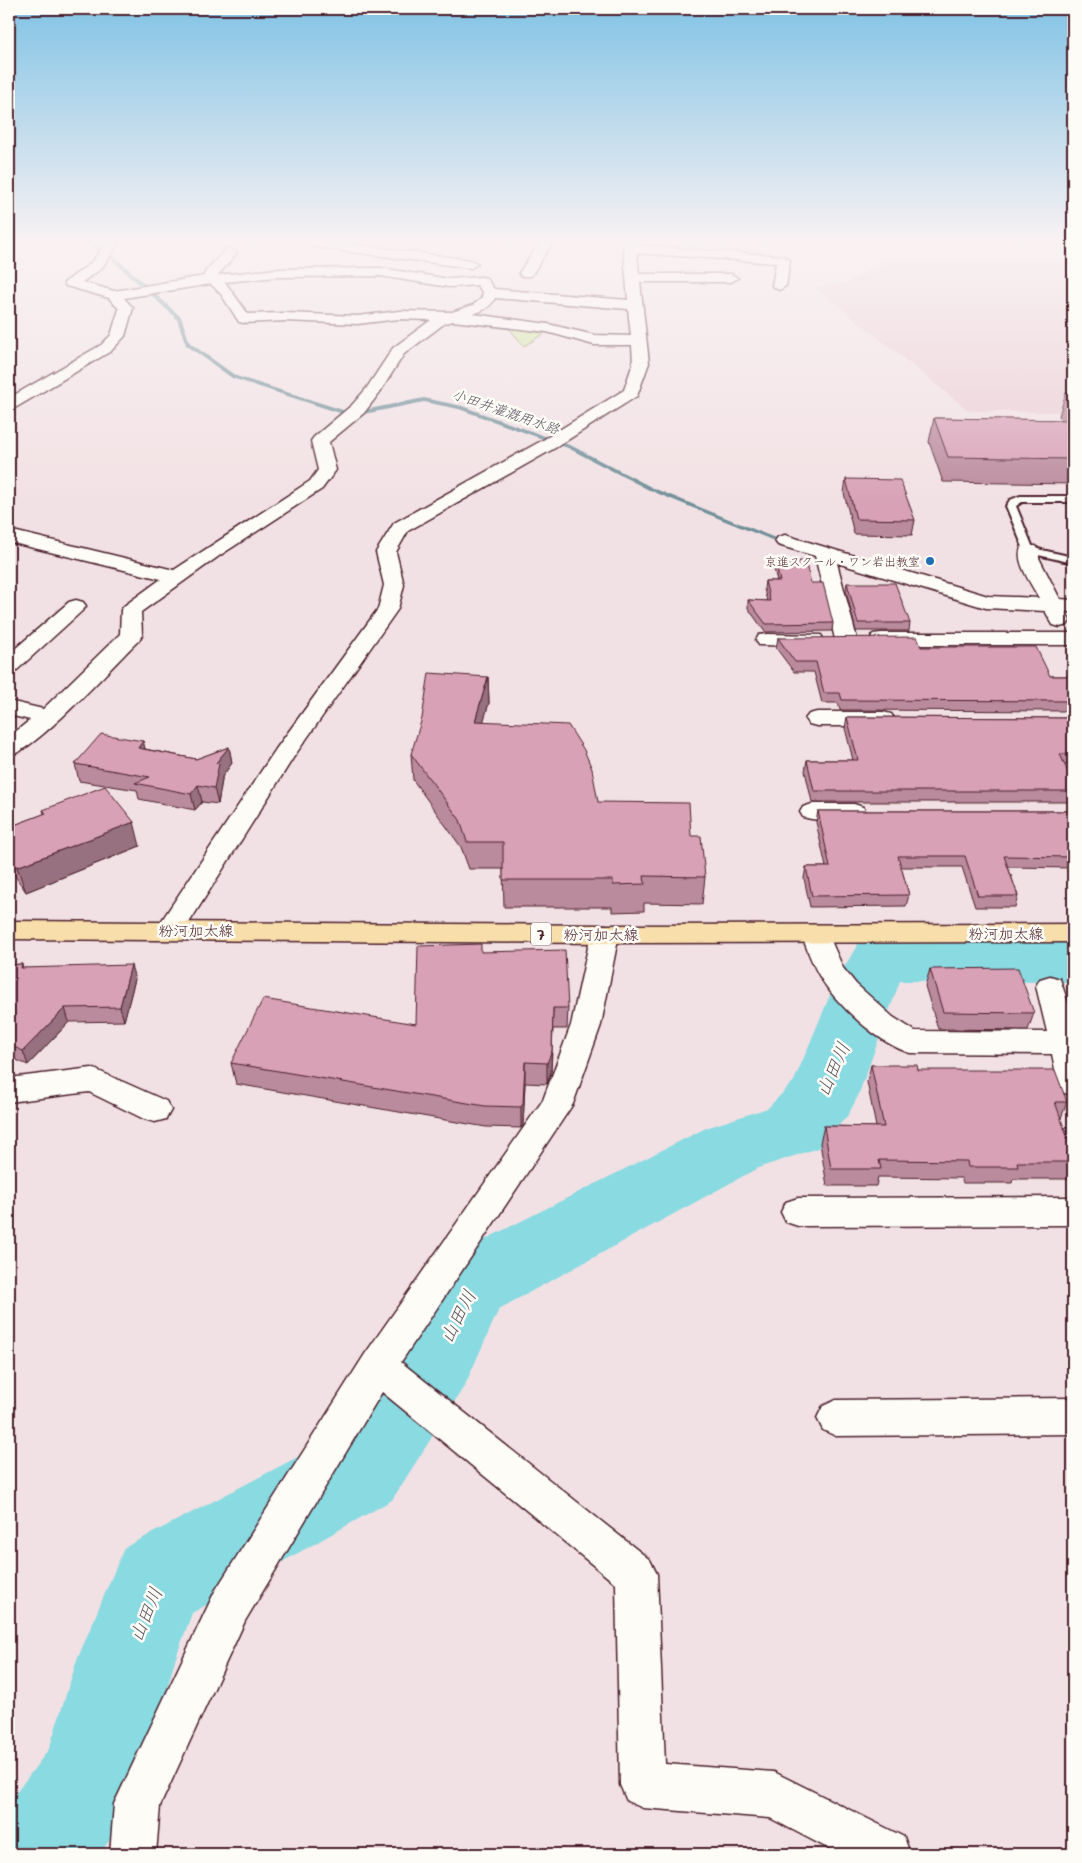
<svg xmlns="http://www.w3.org/2000/svg" width="1082" height="1863" font-family="Mali,'Klee One',sans-serif">
  <style>
    .built { fill: #eaced6 }
    .green { fill: #cce69c; stroke: #8b8264 }
    .lines { fill: none; stroke-linecap: round; stroke-linejoin: round }
    .stream { fill: #708f98; fill-rule: evenodd }
    .river { fill: #89dae1; fill-rule: evenodd }
    .service-casing { stroke: #4a1f2b; stroke-width: 4 }
    .minor-casing { stroke: #4a1f2b; stroke-width: 3 }
    .primary-casing { stroke: #4a1f2b; stroke-width: 3 }
    .service { fill: #fdfcf7; fill-rule: evenodd }
    .minor { fill: #fdfcf7; fill-rule: evenodd }
    .primary { fill: #f8deab; fill-rule: evenodd }
    .wall { fill: #ba8a9d; stroke: #4a1f2b }
    .shaded-wall { fill: #97717f; stroke: #4a1f2b }
    .building { fill: #d8a1b6; stroke: #4a1f2b }
    .poi-dot { fill: #1f6fb2; stroke: #fdfcf7; stroke-width: 2 }
    .labels { text-anchor: middle; dominant-baseline: central; stroke-width: 5; stroke-linejoin: round; paint-order: stroke }
    .far-poi-label { font-size: 12px; fill: #4a1f2b; stroke: #fdfcf7; text-anchor: end }
    .far-water-label { font-size: 14px; font-style: italic; fill: #5d5762; stroke: #fdfcf7 }
    .shield { fill: #fdfcf7; stroke: #806168; stroke-width: 1 }
    .shield-label { font-size: 14px; font-weight: bold; fill: #4a1f2b }
    .street-label { font-size: 15px; fill: #4a1f2b; stroke: #fdfcf7 }
    .near-water-label { font-size: 19px; font-style: italic; fill: #5d5762; stroke: #fdfcf7 }
  </style>
  <rect width="100%" height="100%" fill="#f2e1e4"/>
  <filter id="ink" filterUnits="userSpaceOnUse"><feTurbulence type="fractalNoise" baseFrequency=".02" numOctaves="2"/><feDisplacementMap in="SourceGraphic" scale="10" xChannelSelector="R" yChannelSelector="G"/><feConvolveMatrix kernelMatrix="1 2 1 2 8 2 1 2 1" color-interpolation-filters="sRGB"/></filter>
  <g filter="url(#ink)">
    <path class="built" d="M 891,255 L 1073,257 L 1073,412 L 969,411 L 815,287 L 846,283 Z"/>
    <path class="green" d="M 508,327 L 545,333 L 524,346 Z"/>
    <g class="lines">
      <path class="stream" d="M 83,242 L 89,242 L 113,255 L 181,317 L 190,343 L 236,376 L 343,410 L 364,410 L 424,398 L 462,406 L 572,446 L 653,488 L 785,542 L 779,543 L 649,490 L 568,448 L 459,409 L 424,402 L 364,414 L 343,414 L 232,378 L 186,345 L 177,319 L 109,257 Z"/>
      <path class="river" d="M 915,936 L 1073,938 L 1073,982 L 900,981 L 858,1096 L 848,1115 L 818,1148 L 758,1168 L 499,1309 L 465,1385 L 392,1500 L 192,1613 L 175,1660 L 142,1778 L 127,1814 L 100,1854 L 9,1854 L 9,1802 L 49,1749 L 77,1660 L 124,1548 L 330,1440 L 407,1331 L 442,1261 L 706,1128 L 768,1108 L 794,1081 L 836,981 L 858,944 L 881,938 Z"/>
      <defs>
        <path id="service" d="M 1020,496 L 1073,496 L 1073,502 L 1022,502 L 1016,506 L 1033,548 L 1073,557 L 1073,563 L 1025,552 L 1006,506 L 1010,500 Z"/>
        <path id="minor" d="M 107,242 L 120,242 L 101,269 L 82,282 L 114,291 L 204,276 L 205,272 L 225,250 L 230,249 L 237,253 L 218,275 L 278,269 L 380,268 L 449,279 L 481,277 L 486,278 L 494,289 L 628,300 L 623,242 L 636,242 L 636,245 L 783,256 L 790,260 L 786,286 L 779,290 L 772,286 L 776,263 L 637,253 L 639,274 L 731,274 L 738,278 L 731,282 L 640,282 L 649,363 L 637,396 L 555,448 L 408,531 L 396,552 L 404,585 L 398,609 L 295,755 L 180,937 L 170,939 L 160,937 L 156,930 L 160,923 L 276,749 L 378,609 L 384,585 L 376,552 L 394,523 L 543,440 L 624,390 L 633,363 L 632,345 L 594,345 L 547,332 L 453,321 L 445,323 L 404,354 L 380,392 L 364,413 L 329,442 L 336,470 L 322,489 L 219,556 L 141,612 L 142,635 L 139,640 C 114,664 38,749 9,756 L 9,737 L 30,720 L 9,715 L 9,701 L 43,709 L 120,634 L 121,610 L 124,606 L 161,579 L 9,542 L 9,530 L 174,570 L 310,481 L 318,470 L 311,441 L 314,437 L 352,405 L 366,389 L 393,348 L 431,320 L 399,319 L 357,324 L 285,321 L 244,323 L 239,322 L 221,294 L 211,284 L 124,298 L 133,308 L 125,336 L 111,351 L 15,408 L 9,410 L 9,398 L 101,345 L 111,335 L 119,309 L 109,298 L 66,286 L 64,283 L 91,263 ZM 380,276 L 449,287 L 477,285 L 483,293 L 481,299 L 473,305 L 452,312 L 399,311 L 357,316 L 285,313 L 248,314 L 225,282 L 278,277 ZM 495,298 L 628,309 L 631,336 L 594,335 L 548,324 L 473,314 C 483,311 491,307 495,298 Z
          M 337,242 L 471,260 L 478,264 L 471,268 L 314,247 L 307,243 Z
          M 540,242 L 553,242 L 531,276 L 521,276 L 519,273 Z
          M 785,535 L 988,596 L 1039,598 C 1032,585 1013,559 1022,546 L 1036,546 L 1039,550 L 1039,558 L 1060,599 L 1073,600 L 1073,612 L 1066,612 L 1070,621 L 1067,625 L 1060,627 L 1053,625 L 1045,611 L 986,608 L 837,563 L 857,639 L 854,644 L 846,645 L 838,644 L 835,639 L 815,556 L 778,545 L 775,541 L 778,537 Z
          M 76,600 L 83,602 L 86,606 L 83,610 L 17,670 L 9,672 L 9,654 L 69,602 Z
          M 881,633 L 1073,633 L 1073,645 L 881,645 L 873,644 L 870,639 L 873,634 Z
          M 767,634 L 821,635 L 824,640 L 821,645 L 813,646 L 759,645 L 756,640 L 759,635 Z
          M 817,712 L 883,712 L 891,714 L 895,719 L 891,724 L 883,726 L 817,726 L 809,724 L 805,719 L 809,714 Z
          M 812,804 L 854,804 L 863,807 L 866,812 L 863,817 C 845,822 821,822 803,817 L 800,812 L 803,807 Z
          M 605,925 L 615,927 L 619,934 L 601,1025 L 573,1104 L 401,1362 L 650,1560 L 657,1574 L 665,1764 L 774,1772 L 904,1837 L 910,1854 L 839,1854 L 770,1818 L 643,1808 L 627,1801 L 620,1785 L 616,1584 L 382,1392 L 245,1621 L 160,1806 L 156,1854 L 110,1854 L 114,1804 L 215,1591 L 365,1354 L 543,1100 L 571,1025 L 591,934 L 595,927 Z
          M 815,925 L 825,927 L 843,968 L 856,984 L 893,1017 L 915,1031 L 1047,1032 L 1036,986 L 1040,979 L 1050,976 L 1060,979 L 1073,1018 L 1073,1096 L 1062,1092 L 1058,1084 L 1052,1054 L 910,1053 C 878,1043 837,1005 820,977 C 812,964 807,948 801,934 L 805,927 Z
          M 92,1068 L 166,1101 L 171,1110 L 166,1119 L 155,1122 L 144,1119 L 89,1092 L 9,1102 L 9,1078 Z
          M 1073,1197 L 1073,1225 L 798,1226 L 786,1222 L 781,1212 L 786,1202 L 798,1198 Z
          M 1073,1398 L 1073,1434 L 836,1436 L 823,1430 L 817,1418 L 823,1406 L 836,1400 Z"/>
        <path id="primary" d="M 9,921 L 605,925 L 1073,924 L 1073,942 L 605,943 L 9,939 Z"/>
      </defs>
      <use href="#service" class="service-casing"/>
      <use href="#minor" class="minor-casing"/>
      <use href="#primary" class="primary-casing"/>
      <use href="#service" class="service"/>
      <use href="#minor" class="minor"/>
      <use href="#primary" class="primary"/>
    </g>
    <path class="wall" d="M 1066,392 L 1073,392 L 1073,484 L 943,482 L 929,442 L 934,418 L 1062,420 L 1059,416 Z
      M 846,479 L 915,520 L 912,535 L 854,534 L 844,493 Z
      M 775,562 L 811,583 L 833,623 L 832,631 L 765,632 L 748,608 L 748,600 L 767,601 L 764,589 L 765,581 L 777,581 L 774,569 Z
      M 847,583 L 910,623 L 909,631 L 856,631 L 846,591 Z
      M 778,638 L 921,647 L 1050,676 L 1073,676 L 1073,713 L 1073,711 L 840,710 L 838,703 L 822,703 L 814,672 L 794,672 L 776,648 Z
      M 488,677 L 489,703 L 483,721 L 598,802 L 691,836 L 705,877 L 702,904 L 644,903 L 644,911 L 612,912 L 612,907 L 504,907 L 503,869 L 469,869 L 461,847 L 413,780 L 411,754 Z
      M 847,717 L 1073,718 L 1073,765 L 1064,765 L 1073,784 L 1073,802 L 812,802 L 805,771 L 807,760 L 853,760 L 845,728 Z
      M 143,741 L 145,749 L 196,759 L 229,747 L 232,763 L 222,777 L 222,780 L 218,804 L 202,802 L 195,810 L 139,799 L 137,790 L 79,781 L 75,764 Z
      M 43,810 L 140,846 L 26,892 L 9,867 L 9,827 L 44,814 Z
      M 818,811 L 1073,811 L 1073,868 L 1008,867 L 1018,896 L 1015,907 L 975,907 L 962,867 L 901,867 L 909,895 L 906,906 L 810,907 L 804,878 L 806,867 L 826,867 L 816,822 Z
      M 481,952 L 568,1008 L 567,1029 L 553,1029 L 551,1072 L 547,1084 L 525,1083 L 523,1125 L 521,1128 L 486,1127 L 236,1084 L 231,1063 L 416,1024 Z
      M 22,964 L 23,968 L 135,979 L 124,1021 L 69,1022 L 28,1065 L 9,1057 L 9,965 Z
      M 930,969 L 1034,1013 L 1028,1030 L 938,1029 L 925,986 Z
      M 1071,982 L 1073,982 L 1073,1005 L 1068,991 Z
      M 871,1065 L 918,1070 L 1067,1102 L 1061,1118 L 1073,1153 L 1073,1170 L 1069,1179 L 1013,1179 L 1012,1183 L 963,1183 L 961,1178 L 878,1177 L 876,1186 L 827,1186 L 820,1143 L 824,1126 L 876,1127 L 867,1082 Z"/>
    <path class="shaded-wall" d="M 488,677 L 489,703 L 476,747 L 475,721 Z
      M 143,741 L 147,757 L 138,748 Z
      M 229,747 L 232,763 L 222,777 L 222,780 L 218,804 L 214,788 L 216,763 Z
      M 198,785 L 202,802 L 195,810 L 191,794 Z
      M 134,822 L 140,846 L 26,892 L 17,867 Z
      M 131,965 L 135,979 L 124,1021 L 120,1007 Z
      M 65,1008 L 69,1022 L 28,1065 L 23,1051 Z
      M 553,1008 L 551,1072 L 547,1084 L 547,1063 Z
      M 525,1062 L 525,1083 L 523,1125 L 521,1128 L 521,1107 Z"/>
    <path class="building" d="M 1066,392 L 1073,392 L 1073,405 Z
      M 934,418 L 1073,420 L 1073,459 L 948,457 Z
      M 846,479 L 900,480 L 915,520 L 856,519 Z
      M 805,561 L 811,583 L 823,583 L 833,623 L 766,624 L 748,600 L 770,601 L 765,581 L 780,581 L 775,562 Z
      M 847,583 L 895,583 L 910,623 L 858,623 Z
      M 917,637 L 921,647 L 1036,647 L 1050,676 L 1073,676 L 1073,701 L 842,700 L 840,693 L 824,693 L 816,662 L 795,662 L 778,638 Z
      M 429,673 L 488,677 L 475,721 L 568,725 L 584,750 L 592,769 L 598,802 L 689,803 L 691,836 L 701,836 L 705,877 L 644,876 L 645,884 L 613,885 L 613,880 L 503,880 L 503,842 L 467,842 L 460,820 L 411,754 L 422,718 Z
      M 847,717 L 1073,718 L 1073,754 L 1060,754 L 1073,784 L 1073,791 L 814,791 L 807,760 L 858,760 Z
      M 101,734 L 143,741 L 138,748 L 196,759 L 229,747 L 216,763 L 219,764 L 214,788 L 198,785 L 191,794 L 135,783 L 150,777 L 75,764 Z
      M 105,786 L 134,822 L 17,867 L 9,855 L 9,827 L 46,813 L 43,810 Z
      M 818,811 L 1073,811 L 1073,857 L 1004,856 L 1018,896 L 978,896 L 965,856 L 898,856 L 909,895 L 812,896 L 806,867 L 830,867 Z
      M 481,944 L 481,952 L 565,950 L 568,1008 L 553,1008 L 552,1051 L 547,1063 L 525,1062 L 523,1104 L 521,1107 L 485,1106 L 231,1063 L 263,999 L 416,1024 L 418,946 Z
      M 22,964 L 21,968 L 131,965 L 120,1007 L 65,1008 L 23,1051 L 9,1045 L 9,965 Z
      M 1018,968 L 1034,1013 L 943,1012 L 930,969 Z
      M 871,1065 L 917,1065 L 918,1070 L 1055,1070 L 1067,1102 L 1055,1102 L 1073,1153 L 1073,1162 L 1017,1162 L 1018,1167 L 968,1167 L 967,1161 L 879,1160 L 881,1169 L 831,1169 L 824,1126 L 884,1127 Z"/>
  </g>
  <linearGradient id="sky" x2="0" y2="1"><stop stop-color="#82c3e5"/><stop offset="0.48" stop-color="#f9f2f3"/><stop offset="1" stop-color="#f9f2f3" stop-opacity="0"/></linearGradient>
  <rect width="1082" height="503" fill="url(#sky)"/>
  <circle class="poi-dot" cx="930" cy="561" r="5"/>
  <g class="labels">
    <g class="far-poi-label">
      <text x="920" y="561">京進スクール・ワン岩出教室</text>
    </g>
    <g class="far-water-label">
      <text transform="translate(506 411) rotate(19)">小田井灌漑用水路</text>
    </g>
    <rect class="shield" x="531" y="922.5" width="20" height="23" rx="4"/>
    <g class="shield-label">
      <text x="541" y="934">7</text>
    </g>
    <g class="street-label">
      <text x="196" y="930">粉河加太線</text>
      <text x="1006" y="933">粉河加太線</text>
      <text x="601" y="934">粉河加太線</text>
    </g>
    <g class="near-water-label">
      <text transform="translate(832 1069) rotate(-66)">山田川</text>
      <text transform="translate(457 1316) rotate(-63)">山田川</text>
      <text transform="translate(145 1614) rotate(-67)">山田川</text>
    </g>
  </g>
  <rect width="1082" height="1863" fill="none" stroke="#fdfcf7" stroke-width="30"/>
  <rect x="15" y="15" width="1052" height="1833" fill="none" stroke="#4a1f2b" stroke-width="2" filter="url(#ink)"/>
</svg>
